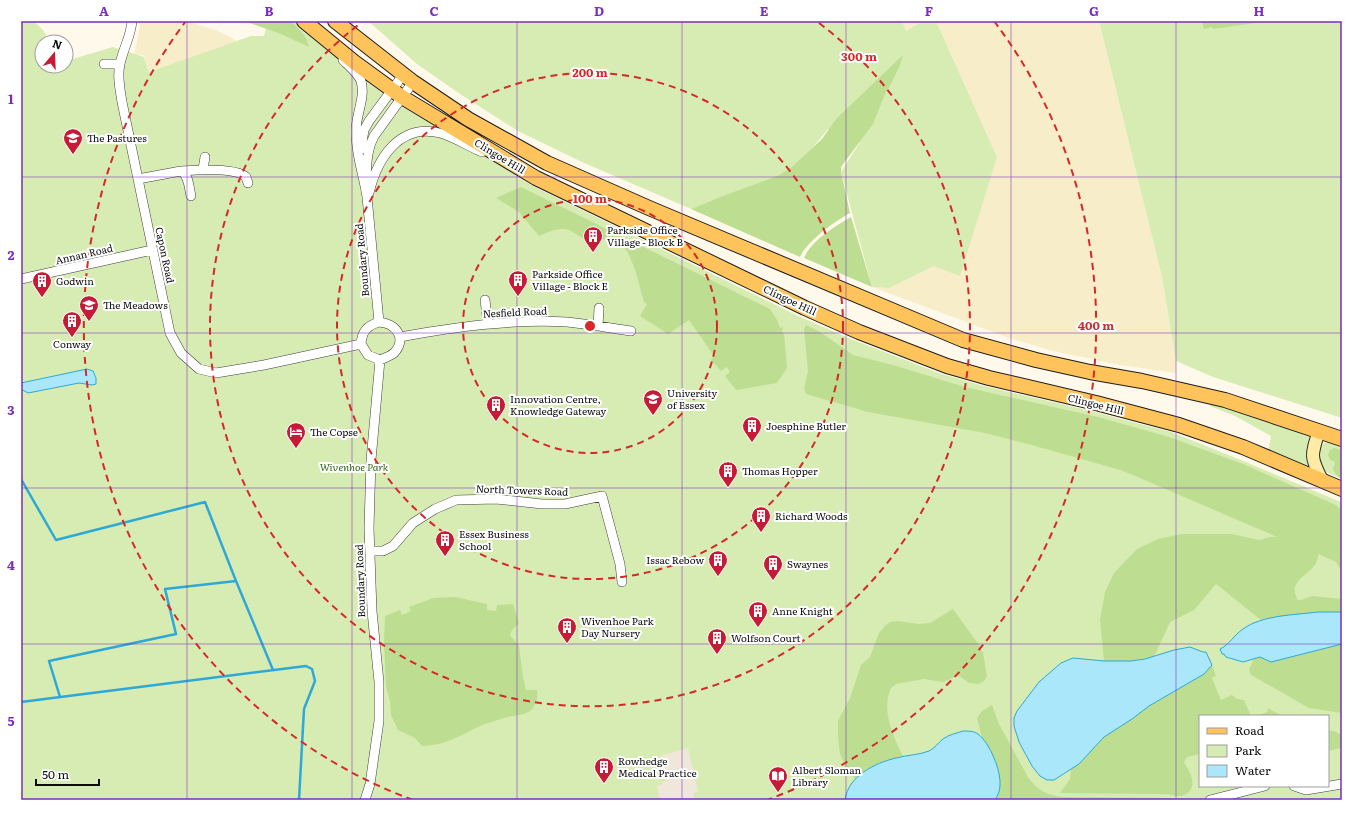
<svg xmlns="http://www.w3.org/2000/svg" width="1363" height="821" font-family="Literata,serif">
<rect width="100%" height="100%" fill="#fff9eb"/>
<!-- farmland -->
<path fill="#f7edc9" d="M140,21H187L218,31L237,41L149,73L144,55H134L139,32Z
M902,21H923L906,31Z
M936,21H1099L1162,277L1176,361V373L1120,365L1053,351L1012,339L872,287L889,288L934,266L997,157Z"/>
<!-- green -->
<path fill="#d7ecb2" fill-rule="evenodd" d="M21,21H34L43,30L50,42H42V66H66V61L113,47L144,57L149,72L251,36H264L268,21H295L345,65L393,101L533,186L796,315L851,339L939,373L980,385L1087,410L1171,432L1241,460L1341,502L1342,503V800H21ZM1200,716H1328V786H1200Z
M368,21H902L906,31L923,21H936L997,157L960,276L934,266L889,288L872,287L841,172L860,142L828,129L810,151L794,166L779,175L691,209L582,162L518,131L460,94L417,64Z
M1099,21H1342V418L1213,377L1176,361L1162,277Z
M1211,402L1310,435L1306,452L1308,466L1306,467L1268,452L1271,436L1235,416L1210,406Z
M1326,442H1332L1342,446V454L1341,450L1335,462L1334,470L1338,477C1333,475 1327,473 1323,470C1315,462 1317,447 1326,442Z"/>
<!-- forest -->
<path fill="#bdde90" d="M244,21H291C299,29 307,36 309,47L281,34Z
M1202,21H1270L1213,29L1212,27L1204,29Z
M903,55L900,65L892,82L885,94L873,124L841,167V172L850,213C834,222 808,240 800,257L691,209L723,196L779,175L793,166L822,139L836,119Z
M521,187L770,309L777,320L780,328L783,327L782,332L784,333L787,368L777,383L736,390L725,376L730,372L727,367L721,371L711,360L714,356L689,320L668,334L640,316L647,304L644,302C640,288 631,244 615,240C606,237 596,242 587,240C581,238 577,234 571,231C561,226 549,232 539,236L519,212L496,198Z
M851,217L872,287L804,258C812,240 834,227 851,217Z
M806,325L820,332L853,355L893,365L965,387L1098,417L1169,437L1243,464L1336,505L1342,511V572L1336,562L1318,554C1319,575 1284,577 1298,600H1301L1312,596L1342,599V612H1318L1261,620L1216,584L1194,610L1170,622L1154,657L1131,661H1104L1100,620L1105,592L1114,573L1137,549L1158,539L1181,534H1232L1259,540L1270,537H1277L1133,475L1120,470L1028,444L985,433L868,412L806,394L804,388L808,371L804,329Z
M1335,448L1341,450L1342,454V479L1338,477L1333,470L1335,462L1330,460L1328,455L1330,450Z
M455,597L487,604V610L496,611L497,605L513,604L519,623L512,630L510,635L519,646L523,677L526,690H537C538,698 537,703 531,710C525,716 512,715 504,718C496,721 486,723 478,727C457,737 446,745 422,746L415,738L398,730L391,715L390,701L386,687L384,642L385,616L400,610L402,615L411,611L409,607L433,598Z
M953,609L979,645L983,653L987,676L984,681L978,684L969,683L961,677L957,676L943,682L924,679L896,684L891,688C881,710 893,736 903,756C886,760 868,767 855,779L847,769L840,754L838,738V721L850,698L861,665L870,657L879,633L886,625L890,622L898,621L919,624L930,623Z
M1342,644V713L1309,708L1251,675L1249,670L1254,658L1260,657L1271,662Z
M1212,665L1216,676L1212,678L1221,700L1232,695L1237,699L1244,700L1251,716H1200V754L1187,757L1184,762C1186,767 1190,771 1191,776C1195,786 1190,796 1178,796C1174,796 1169,794 1166,794L1060,793L1070,779L1071,769L1079,764L1104,737L1132,719L1149,706L1204,674Z
M992,705L999,724L1028,777C1038,791 1047,795 1063,797L1168,798L1176,800H995L996,799L992,753L982,738L977,718L982,711Z
M1268,708L1282,716H1257L1267,712Z
M1328,731H1334L1342,735V748L1328,751Z"/>
<!-- plaza -->
<path fill="#efe7da" d="M688,748L698,791L693,793L695,800H660L657,786L662,784V782L666,781L660,756Z"/>
<!-- water -->
<path fill="#abe7fb" stroke="#2da8d7" d="M87,369L93,371L96,378V384L92,385L79,383L28,393L21,389V383Z
M1318,612H1342V644L1271,662L1260,657L1243,662L1226,657L1224,654H1222L1220,649C1229,645 1234,635 1243,629C1262,615 1295,615 1318,612Z
M1190,647L1203,652H1206L1212,665L1204,674L1149,706L1132,719L1104,737L1079,764L1054,780H1047L1040,776L1032,766L1019,742L1014,726V718L1017,711L1039,682L1061,663L1073,658L1104,661H1131L1145,659L1174,650Z
M963,731C968,731 974,731 978,734C990,743 1001,771 1000,785C1000,791 998,795 995,800H845C848,776 875,763 896,758C907,755 919,755 929,751C935,748 938,743 943,739C948,735 957,733 963,731Z"/>
<g fill="none" stroke-linecap="round" stroke-linejoin="round">
<!-- stream -->
<path stroke="#2da8d7" stroke-width="2.5" d="M21,479L56,540L205,502L236,581L165,589L176,634L49,661L60,697
M236,581L273,670
M21,702L306,666L312,669L315,681L304,709L299,800"/>
<!-- minor casing -->
<g stroke="#3f3f3f" stroke-width="10">
<path id="minor" d="M132,21C131,36 123,49 120,64C117,76 120,89 122,102L170,333L181,353L199,369L216,373L264,365L361,344
M343,60C349,66 358,73 361,81C366,98 355,116 356,133C356,155 364,176 367,197L379,322
M104,64H120
M361,149L364,130L369,121L403,75
M203,169L205,157
M181,171C195,170 236,167 246,177L248,183
M366,177C367,162 367,149 374,136L413,82
M138,179L181,171C189,175 189,188 191,196
M369,193C377,159 399,123 440,133C454,137 468,146 482,152
M21,279L152,250
M485,300L488,324
M379,322C395,323 408,338 394,353C390,356 385,358 380,360L368,355L361,344C362,331 367,326 379,322Z
M598,326L599,308
M400,337C455,327 511,319 567,322C589,324 610,328 631,331
M370,551H383L393,546L413,523L435,509L456,500L496,499L542,504H565L602,496L620,564L622,582
M1294,786L1306,790L1342,784
M365,800L370,784L379,721V682L372,611L369,528L371,460L380,360
M1210,800L1265,786"/>
</g>
<!-- secondary casing -->
<g stroke="#2e2e2e" stroke-width="14">
<path id="secondary" d="M1319,431C1311,455 1310,457 1322,480"/>
</g>
<!-- primary casing -->
<g stroke="#1d1d1d" stroke-width="16">
<path id="primary" d="M304,21L354,62L402,97L536,178L805,308L859,332L947,366L989,378L1096,403L1179,425L1243,447L1342,489
M335,21L413,82L468,119L547,163L649,208L963,340L1036,360L1090,372L1142,381L1225,400L1342,439"/>
</g>
<!-- minor -->
<use href="#minor" stroke="#fff" stroke-width="9"/>
<!-- secondary -->
<use href="#secondary" stroke="#ffeaa6" stroke-width="12"/>
<!-- primary -->
<use href="#primary" stroke="#ffc35b" stroke-width="14"/>
</g>
<!-- grid -->
<path fill="none" stroke="#7b2cbf" stroke-width="1" stroke-opacity="0.55" d="M187,21V800M352,21V800M517,21V800M682,21V800M846,21V800M1011,21V800M1176,21V800M21,177H1342M21,333H1342M21,488H1342M21,644H1342"/>
<!-- distance rings -->
<g fill="none" stroke="#d62828" stroke-width="2" stroke-dasharray="7 5">
<circle cx="590" cy="326" r="127"/>
<circle cx="590" cy="326" r="253"/>
<path d="M819 23A380 380 0 1 1 361 23"/>
<path d="M413 800A506 506 0 0 1 186 21M994 21A506 506 0 0 1 767 800"/>
</g>
<!-- icons -->
<defs>
<g id="university-pin" transform="scale(1)"><path d="M0 17L-7.5 6A9.5 9.5 0 1 1 7.5 6Z" fill="#c61a37" stroke="#fff"/><path d="M0-5L7-2L0 1L-7-2ZM-4 1L0 2.5L4 1V4Q0 6-4 4Z" fill="#fff"/></g>
<g id="building-pin" transform="scale(1)"><path d="M0 17L-7.5 6A9.5 9.5 0 1 1 7.5 6Z" fill="#c61a37" stroke="#fff"/><path d="M-4-6H4V6H1V3H-1V6H-4ZM-2.5-4.3h1.7v1.8h-1.7ZM.8-4.3h1.7v1.8H.8ZM-2.5-1h1.7V.8h-1.7ZM.8-1h1.7V.8H.8Z" fill="#fff"/></g>
<g id="hotel-pin" transform="scale(1)"><path d="M0 17L-7.5 6A9.5 9.5 0 1 1 7.5 6Z" fill="#c61a37" stroke="#fff"/><path d="M-6-4.5h1.5V1H6V5H4.5V3h-9V5H-6ZM-4 0a1.8 1.8 0 1 1 3.6 0ZM.5 0V-2.5h3Q6-2.5 6 0Z" fill="#fff"/></g>
<g id="library-pin" transform="scale(1)"><path d="M0 17L-7.5 6A9.5 9.5 0 1 1 7.5 6Z" fill="#c61a37" stroke="#fff"/><path d="M-6-4Q-3-5.5-.7-3.5V5Q-3 3-6 4ZM6-4Q3-5.5 .7-3.5V5Q3 3 6 4Z" fill="#fff"/></g>
</defs>
<g fill-rule="evenodd">
<use href="#university-pin" x="73" y="138"/>
<use href="#building-pin" x="593" y="236"/>
<use href="#building-pin" x="518" y="280"/>
<use href="#building-pin" x="42" y="281"/>
<use href="#university-pin" x="89" y="305"/>
<use href="#building-pin" x="72" y="321"/>
<use href="#university-pin" x="653" y="399"/>
<use href="#building-pin" x="496" y="405"/>
<use href="#building-pin" x="752" y="426"/>
<use href="#hotel-pin" x="296" y="432"/>
<use href="#building-pin" x="728" y="471"/>
<use href="#building-pin" x="761" y="516"/>
<use href="#building-pin" x="445" y="540"/>
<use href="#building-pin" x="718" y="560"/>
<use href="#building-pin" x="773" y="564"/>
<use href="#building-pin" x="758" y="611"/>
<use href="#building-pin" x="567" y="627"/>
<use href="#building-pin" x="717" y="638"/>
<use href="#building-pin" x="604" y="767"/>
<use href="#library-pin" x="778" y="776"/>
</g>
<g text-anchor="middle" stroke-width="4" stroke-linejoin="round" paint-order="stroke">
<!-- poi labels -->
<g font-size="10" fill="#0c0c0c" stroke="#fff" text-anchor="start">
<text x="87" y="142">The Pastures</text>
<text x="607" y="234">Parkside Office<tspan x="607" dy="12">Village - Block B</tspan></text>
<text x="532" y="278">Parkside Office<tspan x="532" dy="12">Village - Block E</tspan></text>
<text x="56" y="285">Godwin</text>
<text x="103" y="309">The Meadows</text>
<text x="72" y="348" text-anchor="middle">Conway</text>
<text x="667" y="397">University<tspan x="667" dy="12">of Essex</tspan></text>
<text x="510" y="403">Innovation Centre,<tspan x="510" dy="12">Knowledge Gateway</tspan></text>
<text x="766" y="430">Joesphine Butler</text>
<text x="310" y="436">The Copse</text>
<text x="742" y="475">Thomas Hopper</text>
<text x="775" y="520">Richard Woods</text>
<text x="459" y="538">Essex Business<tspan x="459" dy="12">School</tspan></text>
<text x="704" y="564" text-anchor="end">Issac Rebow</text>
<text x="787" y="568">Swaynes</text>
<text x="772" y="615">Anne Knight</text>
<text x="581" y="625">Wivenhoe Park<tspan x="581" dy="12">Day Nursery</tspan></text>
<text x="731" y="642">Wolfson Court</text>
<text x="618" y="765">Rowhedge<tspan x="618" dy="12">Medical Practice</tspan></text>
<text x="792" y="774">Albert Sloman<tspan x="792" dy="12">Library</tspan></text>
</g>
<!-- street labels -->
<g font-size="10" fill="#0c0c0c" stroke="#fff">
<text transform="translate(500 156) rotate(31)" y="4">Clingoe Hill</text>
<text transform="translate(84 254) rotate(-13)" y="4">Annan Road</text>
<text transform="translate(165 255) rotate(78)" y="4">Capon Road</text>
<text transform="translate(362 260) rotate(-95)" y="4">Boundary Road</text>
<text transform="translate(790 300) rotate(25)" y="4">Clingoe Hill</text>
<text transform="translate(515 312) rotate(-3)" y="4">Nesfield Road</text>
<text transform="translate(1096 404) rotate(14)" y="4">Clingoe Hill</text>
<text transform="translate(522 490) rotate(2)" y="4">North Towers Road</text>
<text transform="translate(360 581) rotate(-92)" y="4">Boundary Road</text>
</g>
<!-- park labels -->
<g font-size="10" font-style="italic" fill="#326818" stroke="#fff">
<text x="354" y="471">Wivenhoe Park</text>
</g>
</g>
<circle cx="590" cy="326" r="6" fill="#d62828" stroke="#fff" stroke-width="2"/>
<g font-size="12" text-anchor="middle" font-weight="bold" fill="#d62828" stroke="#fff" stroke-width="4" stroke-linejoin="round" paint-order="stroke">
<text x="859" y="61">300 m</text>
<text x="590" y="77">200 m</text>
<text x="590" y="203">100 m</text>
<text x="1096" y="330">400 m</text>
</g>
<!-- border -->
<rect width="1363" height="821" fill="none" stroke="#ffffff" stroke-width="44"/>
<!-- legend -->
<rect x="1199" y="715" width="130" height="72" fill="#ffffff" stroke="#9e9e9e"/>
<rect x="1207" y="728" width="20" height="6" fill="#ffc35b" stroke="#9e9e9e"/>
<text x="1235" y="735" font-size="12" fill="#0c0c0c">Road</text>
<rect x="1207" y="745" width="20" height="12" fill="#d7ecb2" stroke="#9e9e9e"/>
<text x="1235" y="755" font-size="12" fill="#0c0c0c">Park</text>
<rect x="1207" y="765" width="20" height="12" fill="#abe7fb" stroke="#9e9e9e"/>
<text x="1235" y="775" font-size="12" fill="#0c0c0c">Water</text>
<!-- north arrow -->
<g transform="translate(54 54) rotate(19)"><circle r="19" fill="#ffffff" stroke="#9e9e9e"/>
<path d="M0-3L7 15L0 10L-7 15Z" fill="#c61a37"/>
<text y="-6" font-size="11" font-weight="bold" text-anchor="middle" fill="#0c0c0c">N</text>
</g>
<!-- scale -->
<path d="M36 779v6h63v-6" fill="none" stroke="#0c0c0c" stroke-width="2"/>
<text x="42" y="779" font-size="12" fill="#0c0c0c" stroke="#ffffff" stroke-width="3" paint-order="stroke">50 m</text>
<rect x="22" y="22" width="1319" height="777" fill="none" stroke="#7b2cbf" stroke-width="1.5"/>
<g font-size="13" text-anchor="middle" font-weight="bold" fill="#7b2cbf">
<text x="104" y="16">A</text>
<text x="269" y="16">B</text>
<text x="434" y="16">C</text>
<text x="599" y="16">D</text>
<text x="764" y="16">E</text>
<text x="929" y="16">F</text>
<text x="1094" y="16">G</text>
<text x="1259" y="16">H</text>
<text x="11" y="104">1</text>
<text x="11" y="260">2</text>
<text x="11" y="415">3</text>
<text x="11" y="570">4</text>
<text x="11" y="726">5</text>
</g>
</svg>
